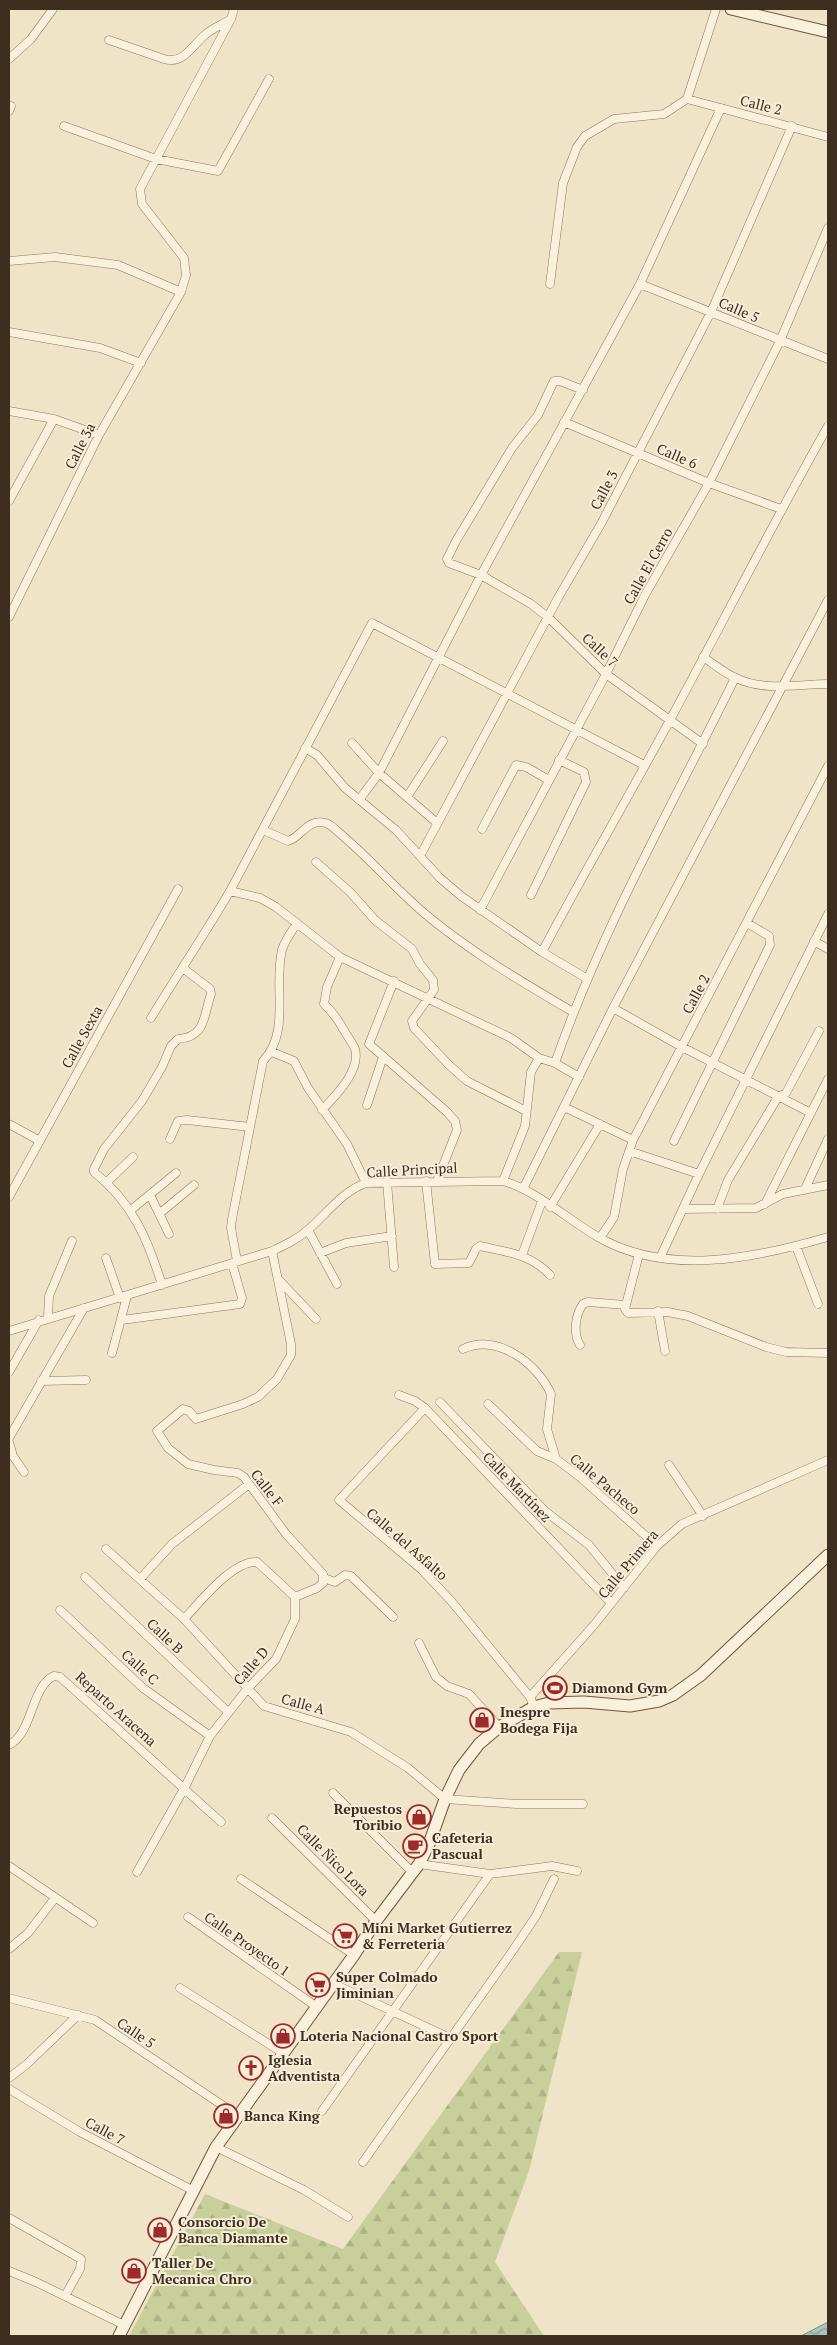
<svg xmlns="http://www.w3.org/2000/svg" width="837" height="2345" font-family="'PT Serif',serif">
<defs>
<pattern id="forest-firs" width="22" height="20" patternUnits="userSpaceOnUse" patternTransform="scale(1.25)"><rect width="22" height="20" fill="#c9cf9b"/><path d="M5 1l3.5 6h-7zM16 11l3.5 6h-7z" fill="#aeb285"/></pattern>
<pattern id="water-waves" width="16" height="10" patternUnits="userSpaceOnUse" patternTransform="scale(1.25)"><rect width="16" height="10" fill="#a9c4bc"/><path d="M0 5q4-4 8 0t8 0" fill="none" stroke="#8ba098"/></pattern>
</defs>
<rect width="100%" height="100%" fill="#f0e4c8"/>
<!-- forest -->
<path fill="url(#forest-firs)" d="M559,1952H582L529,2171L495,2262L544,2336H129L205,2194L343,2249Z"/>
<!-- water -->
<path fill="url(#water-waves)" stroke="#6f938a" d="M828,2322V2336H801Z"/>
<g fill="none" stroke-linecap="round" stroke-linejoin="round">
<!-- street casing -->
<g stroke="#8d765c" stroke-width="9">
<path id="street" d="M109,40L164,59C184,65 192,45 206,34C213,28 223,24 231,19L234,9
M9,59L31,39L53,9
M687,99L828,137
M9,111L11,106
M64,126L156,159L218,171L269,79
M9,261L55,257L118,265L181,292
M550,284L563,183L577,147L585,136L614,119L664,114L687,99L716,9
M640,284L828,359
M9,332L100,348L141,363
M583,390L560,381H554L538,415L512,448L456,541L447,559L449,563L481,575L531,604L549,618L606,674L703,744
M9,411L54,419L99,435
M564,422L709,483L781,509
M9,501L54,419
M9,617L99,435L181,292L186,275L184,258L142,204L140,189L231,19
M703,657C714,664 724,673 736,678C765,692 798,684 828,684
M352,743L379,773L437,823
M305,748L317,755L345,788L396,830L440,878L461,896L542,952L586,978
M407,797L443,741
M359,800L379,773L481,575L640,284L721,108
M482,829L516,765L526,767L549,780
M263,830L288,841C302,837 307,818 326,823C332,825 339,833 344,837C372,861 396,889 424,913C469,951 522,982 573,1012
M420,856L558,598L602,522L711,312L792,126
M316,862L350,892L375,920L412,949L420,964L433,980L434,990L412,1021L414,1028L449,1065L467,1081L526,1111
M230,891L260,898L276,907L340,957L511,1038L539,1058L555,1063L579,1077
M531,895L586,782L584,772L559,760
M480,910L606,674L645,595L709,483L780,341L828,228
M814,941L828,949
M542,952C583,874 628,798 670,720C723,622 773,523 828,426
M394,981L369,1044L447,1112L455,1121L457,1130L437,1181
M613,1008L682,1047L811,1113
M151,1018C177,975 205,934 230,891L372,623L644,765
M272,1052L294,1061L308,1088L347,1144L366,1183
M555,1063C602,928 672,806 735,678
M367,1105L383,1057
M564,1107L633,1140
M322,1110C335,1096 361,1071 355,1049C353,1044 348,1037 345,1032C339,1021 333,1012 324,1004L327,987L340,957
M9,1124L40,1141
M170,1139L178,1121L187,1120L250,1127
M674,1141L770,945L769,936L747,923
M629,1151L699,1174
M426,1181L435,1264L469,1263L476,1249L480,1246C506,1252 531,1254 550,1275
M503,1181L525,1126L531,1072L539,1058
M107,1182L133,1157
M387,1182L394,1267
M523,1189L613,1008L828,600
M805,1189L828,1139
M150,1195L169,1234
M9,1197L178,889
M765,1204L828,1079
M550,1207L600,1124
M683,1209L756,1208L783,1194L828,1185
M717,1209L728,1180L778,1097L786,1093L819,1031
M131,1210L176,1173
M159,1214L194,1185
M308,1230L337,1284
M600,1238L614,1217L623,1169L633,1140L828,766
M796,1246L818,1304
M272,1251L291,1344V1355L277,1379L258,1397L243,1404L196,1419L189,1411L183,1409L157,1431L168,1448L188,1464L214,1470L238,1473L244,1477L286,1534L323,1574V1583L317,1588L295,1597
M320,1253L346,1243L392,1236
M639,1254L625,1309L628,1313L668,1312L688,1316L766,1347L786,1352L828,1353
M522,1255L542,1201
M106,1258L120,1298
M660,1258L699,1174L828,914
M237,1261L231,1228L232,1219L263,1061C291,1032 273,986 282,950C285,940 292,931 297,923
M280,1281L316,1319
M162,1285C148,1240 133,1203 94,1172V1169L104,1149L142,1101L162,1067L171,1046L178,1039C206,1037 203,1017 211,994L210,989L183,968
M658,1311L665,1351
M48,1318L49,1296L72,1241
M122,1320L240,1304L242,1298L232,1263
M9,1331L272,1251C285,1245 298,1239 309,1229C327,1213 343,1191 366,1183L503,1181C535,1190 569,1220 598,1237C667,1277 756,1258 828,1237
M580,1345C573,1334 575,1315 583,1304L588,1302L626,1305
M463,1349C497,1333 537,1363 551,1394L547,1429L556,1459L580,1477L657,1546
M112,1353L127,1296
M9,1372L39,1320
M41,1381L86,1380
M399,1395L415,1401L425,1408L611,1603
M440,1402L545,1511L589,1545L624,1588
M488,1404L537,1451L556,1459
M425,1408L339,1500L421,1569L452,1602L530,1697L534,1707
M9,1438L84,1308
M9,1442L13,1456L24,1472
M669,1465L703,1516
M106,1549L184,1619L264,1706L351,1732L408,1768L445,1799L517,1804H583
M85,1577L228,1712
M324,1578L335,1582L345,1575L351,1576L393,1617
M140,1579L172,1544L249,1484
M60,1610L143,1688L210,1736
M419,1643L436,1677L447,1686L469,1694L499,1727
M530,1697L594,1625L657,1546L682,1524L828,1460
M9,1745C33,1733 31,1686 54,1676L60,1677L221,1822
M333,1793L413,1873
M272,1818L376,1921
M419,1864L490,1874L552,1866L577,1871
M9,1866L93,1923
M137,1872L185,1787L210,1736L248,1688L276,1659L295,1619V1597L257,1562C233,1560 200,1602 184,1619
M241,1879L354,1955
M188,1917L317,2007
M9,1949L28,1933L55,1898
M334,1984L450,2038
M180,1988L283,2053
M9,1998L95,2020L237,2115
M9,2078L27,2064L78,2015
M9,2089L80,2132L192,2190
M322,2111L490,1874
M216,2147L304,2190L348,2217
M363,2162L509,1956L536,1916L554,1879
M9,2218L81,2259L80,2269L65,2296
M9,2271L36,2282L124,2325"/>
</g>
<!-- secondary casing -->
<g stroke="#6f573f" stroke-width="13">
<path id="secondary" d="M731,9L828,32
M119,2336L216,2147L354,1955L376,1921L419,1864L429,1844L445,1799L459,1770L479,1744L499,1727L534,1707L549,1703L584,1702L630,1706L659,1701L673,1695L701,1675L828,1555"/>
</g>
<!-- street -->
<use href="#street" stroke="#faf1dc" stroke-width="8"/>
<!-- secondary -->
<use href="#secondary" stroke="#faf1dc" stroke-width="11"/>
</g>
<!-- icons -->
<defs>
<g id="stadium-ring" transform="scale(1.25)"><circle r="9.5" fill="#f7eed8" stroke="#9e2a2b" stroke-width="1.5"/><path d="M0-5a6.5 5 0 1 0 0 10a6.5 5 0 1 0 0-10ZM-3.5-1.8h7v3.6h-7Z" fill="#9e2a2b"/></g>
<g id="shop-ring" transform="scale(1.25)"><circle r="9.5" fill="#f7eed8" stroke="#9e2a2b" stroke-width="1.5"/><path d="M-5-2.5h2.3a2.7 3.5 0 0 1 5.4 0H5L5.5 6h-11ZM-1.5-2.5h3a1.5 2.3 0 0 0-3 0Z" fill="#9e2a2b"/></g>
<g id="cafe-ring" transform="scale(1.25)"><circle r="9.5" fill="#f7eed8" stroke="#9e2a2b" stroke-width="1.5"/><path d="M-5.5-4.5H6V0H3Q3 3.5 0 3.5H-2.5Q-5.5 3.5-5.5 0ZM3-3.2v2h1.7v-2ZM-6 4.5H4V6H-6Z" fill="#9e2a2b"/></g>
<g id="supermarket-ring" transform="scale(1.25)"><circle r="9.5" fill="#f7eed8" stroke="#9e2a2b" stroke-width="1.5"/><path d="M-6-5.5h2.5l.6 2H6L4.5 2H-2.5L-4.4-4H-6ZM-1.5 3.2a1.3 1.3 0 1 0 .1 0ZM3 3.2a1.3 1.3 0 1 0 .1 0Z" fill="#9e2a2b"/></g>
<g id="church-ring" transform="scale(1.25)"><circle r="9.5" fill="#f7eed8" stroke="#9e2a2b" stroke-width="1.5"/><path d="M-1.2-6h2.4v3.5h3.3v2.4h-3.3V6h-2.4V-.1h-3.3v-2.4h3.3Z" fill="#9e2a2b"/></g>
</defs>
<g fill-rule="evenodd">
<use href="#stadium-ring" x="555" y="1688"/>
<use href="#shop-ring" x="482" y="1720"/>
<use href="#shop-ring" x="419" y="1817"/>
<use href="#cafe-ring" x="415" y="1846"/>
<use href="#supermarket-ring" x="345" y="1936"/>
<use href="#supermarket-ring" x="318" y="1985"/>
<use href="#shop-ring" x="283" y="2036"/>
<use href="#church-ring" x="251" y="2068"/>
<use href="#shop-ring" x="226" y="2116"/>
<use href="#shop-ring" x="160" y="2230"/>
<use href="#shop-ring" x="134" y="2271"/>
</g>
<g text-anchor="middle" stroke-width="4" stroke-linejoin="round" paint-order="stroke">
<!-- street labels -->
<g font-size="14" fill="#3d2e20" stroke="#f7eed8">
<text transform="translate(761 105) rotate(14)" y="5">Calle 2</text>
<text transform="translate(739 310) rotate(23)" y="5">Calle 5</text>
<text transform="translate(80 446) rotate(-63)" y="5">Calle 3a</text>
<text transform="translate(677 456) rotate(23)" y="5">Calle 6</text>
<text transform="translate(604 490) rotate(-62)" y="5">Calle 3</text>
<text transform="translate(648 566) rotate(-61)" y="5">Calle El Cerro</text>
<text transform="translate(600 650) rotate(43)" y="5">Calle 7</text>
<text transform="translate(696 994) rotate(-62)" y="5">Calle 2</text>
<text transform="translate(82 1037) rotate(-61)" y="5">Calle Sexta</text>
<text transform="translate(412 1170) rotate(-3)" y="5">Calle Principal</text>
<text transform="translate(605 1484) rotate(40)" y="5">Calle Pacheco</text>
<text transform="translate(517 1487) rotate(46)" y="5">Calle Martínez</text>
<text transform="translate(267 1488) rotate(52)" y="5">Calle F</text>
<text transform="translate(407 1544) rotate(41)" y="5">Calle del Asfalto</text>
<text transform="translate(628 1564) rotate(-50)" y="5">Calle Primera</text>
<text transform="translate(165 1636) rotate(43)" y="5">Calle B</text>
<text transform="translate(251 1666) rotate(-49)" y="5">Calle D</text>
<text transform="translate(140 1667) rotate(42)" y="5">Calle C</text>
<text transform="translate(303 1704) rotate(15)" y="5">Calle A</text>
<text transform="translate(116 1709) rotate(42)" y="5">Reparto Aracena</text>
<text transform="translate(333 1860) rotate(45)" y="5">Calle Ñico Lora</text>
<text transform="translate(247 1944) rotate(35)" y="5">Calle Proyecto 1</text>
<text transform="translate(136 2033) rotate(34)" y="5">Calle 5</text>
<text transform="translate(105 2131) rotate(28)" y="5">Calle 7</text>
</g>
<!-- poi labels -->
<g font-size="14" font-weight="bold" fill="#3d2e20" stroke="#f7eed8" text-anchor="start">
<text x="572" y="1693">Diamond Gym</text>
<text x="500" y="1717">Inespre<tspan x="500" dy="16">Bodega Fija</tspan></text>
<text x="402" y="1814" text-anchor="end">Repuestos<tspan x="402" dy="16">Toribio</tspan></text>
<text x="432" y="1843">Cafeteria<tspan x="432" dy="16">Pascual</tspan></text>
<text x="362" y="1933">Mini Market Gutierrez<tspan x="362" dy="16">&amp; Ferreteria</tspan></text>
<text x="336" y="1982">Super Colmado<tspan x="336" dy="16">Jiminian</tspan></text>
<text x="300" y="2041">Loteria Nacional Castro Sport</text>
<text x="268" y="2065">Iglesia<tspan x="268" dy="16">Adventista</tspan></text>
<text x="244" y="2121">Banca King</text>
<text x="178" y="2227">Consorcio De<tspan x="178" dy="16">Banca Diamante</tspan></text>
<text x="152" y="2268">Taller De<tspan x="152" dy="16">Mecanica Chro</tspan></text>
</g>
</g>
<!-- border -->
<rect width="837" height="2345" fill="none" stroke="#3d2e20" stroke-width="20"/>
</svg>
